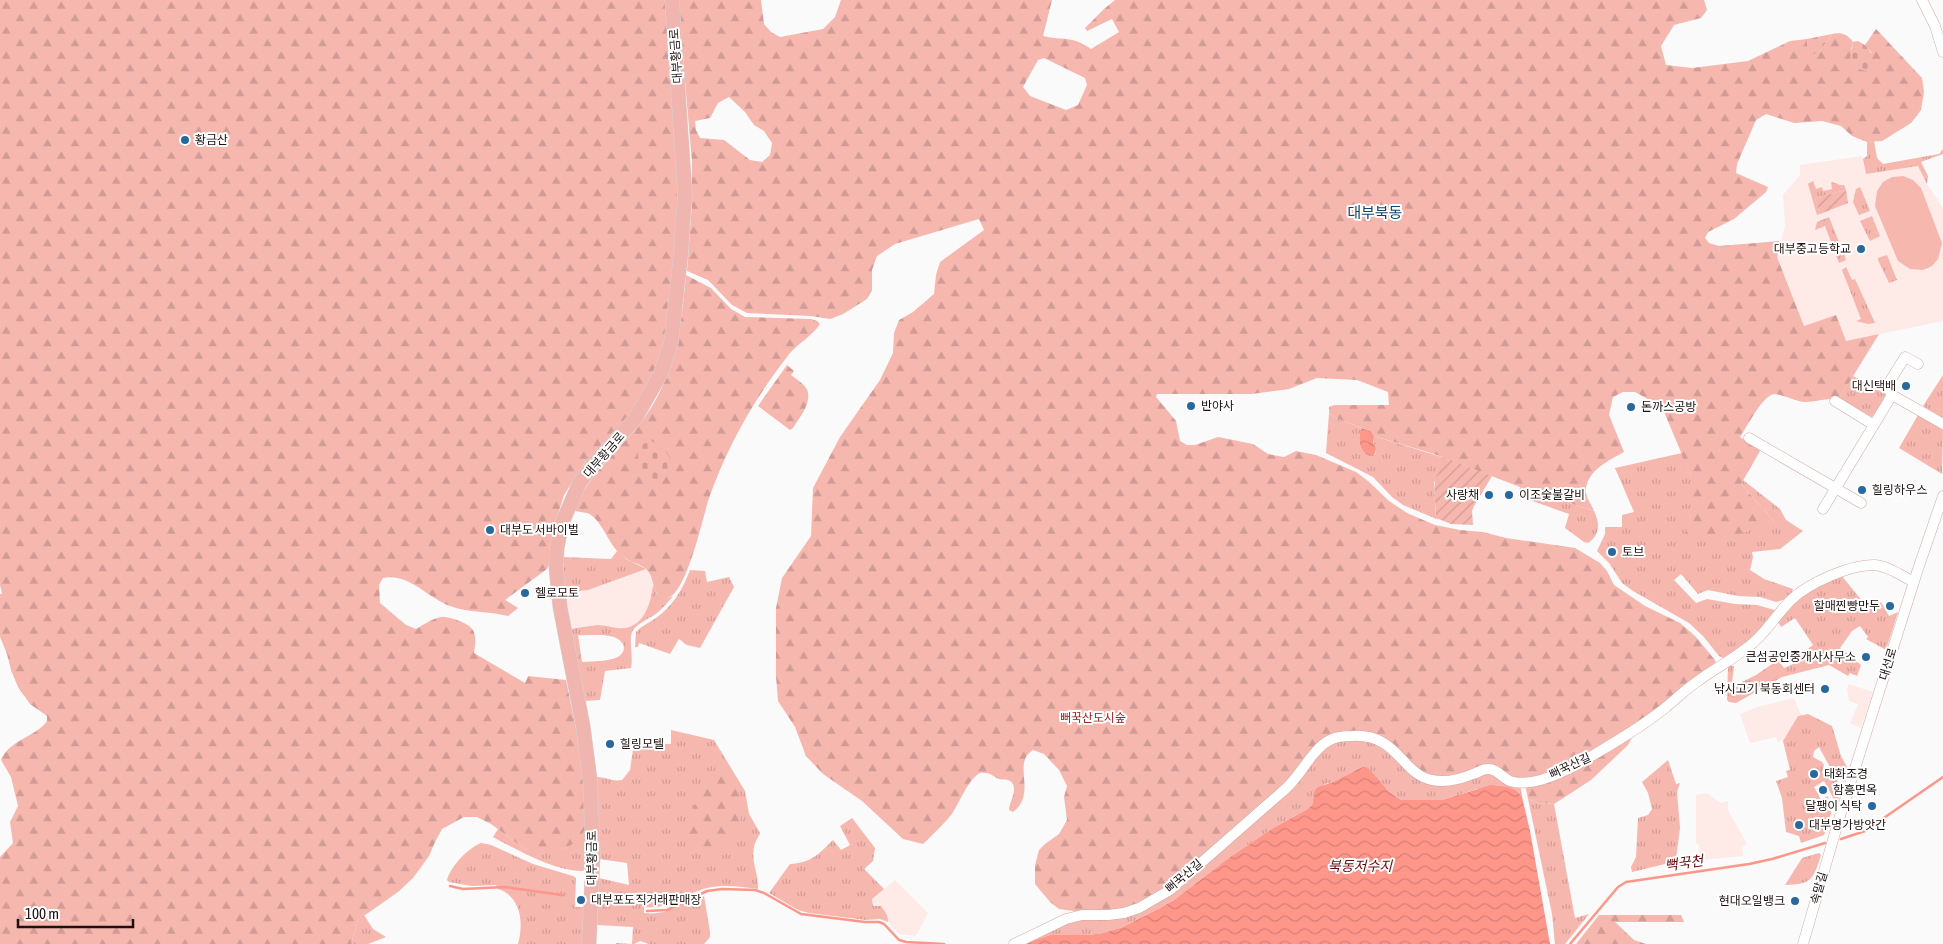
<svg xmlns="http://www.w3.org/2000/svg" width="1943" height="944" font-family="'Asap Condensed','Noto Sans KR',sans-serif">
<defs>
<pattern id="grass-tufts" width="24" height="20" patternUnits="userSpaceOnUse" patternTransform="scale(1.25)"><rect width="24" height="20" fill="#f6b7af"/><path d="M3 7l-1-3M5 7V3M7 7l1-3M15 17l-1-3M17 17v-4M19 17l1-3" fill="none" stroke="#d29c96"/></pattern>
<pattern id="forest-firs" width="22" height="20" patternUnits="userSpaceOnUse" patternTransform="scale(1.25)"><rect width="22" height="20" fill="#f6b7af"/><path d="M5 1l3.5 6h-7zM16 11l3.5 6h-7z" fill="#d29c96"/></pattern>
<pattern id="cemetery-stones" width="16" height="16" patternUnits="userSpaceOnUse" patternTransform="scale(1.25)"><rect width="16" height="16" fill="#f6b7af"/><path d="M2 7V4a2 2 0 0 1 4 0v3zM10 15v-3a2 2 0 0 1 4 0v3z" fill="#d29c96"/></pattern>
<pattern id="garden-furrows" width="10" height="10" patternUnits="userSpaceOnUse" patternTransform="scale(1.25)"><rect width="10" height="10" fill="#f6b7af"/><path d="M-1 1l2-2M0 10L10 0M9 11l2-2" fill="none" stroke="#d29c96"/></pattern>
<pattern id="water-waves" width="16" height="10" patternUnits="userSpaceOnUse" patternTransform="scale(1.25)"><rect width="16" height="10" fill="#fe968a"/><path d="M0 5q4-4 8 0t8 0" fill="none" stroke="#d98076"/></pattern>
</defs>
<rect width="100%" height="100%" fill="#fafafa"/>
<!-- built -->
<path fill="#feebe8" d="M1862,156L1866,174L1919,166L1927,184L1940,203L1943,209V321L1846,341L1836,316L1804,326L1777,257L1785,226L1783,195L1800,175V165Z
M646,569L650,573L653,585L651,602L645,614L634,626L624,628L599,625L570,629L564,593L588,590Z
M1849,684L1873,692L1861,728L1850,723L1858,704L1849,701L1847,689Z
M1794,698L1801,715L1785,739L1778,742L1776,737L1750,743L1740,714L1757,707Z
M1707,793L1721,803L1728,801V810L1747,844L1742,847L1743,856L1700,860L1699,845L1696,843V795Z
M895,880L928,913L916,936L899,934L888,922L887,915L873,906L872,899Z"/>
<!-- grass -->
<path fill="url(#grass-tufts)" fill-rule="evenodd" d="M1874,141L1877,158L1883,164L1939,154L1943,149V154L1921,162L1928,176L1927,184L1918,166L1866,174L1863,159L1867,156V142Z
M1813,181L1816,189L1822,187L1823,191L1832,189L1831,182C1835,182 1839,186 1844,185L1846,190L1815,198L1820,214L1817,215L1808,184Z
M1860,187L1870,211L1859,215L1853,202L1856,189Z
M1872,216L1880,236L1870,241L1860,221Z
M1829,217L1841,247L1838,248L1841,256L1844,254L1846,260L1839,263L1825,226L1815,230L1817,222Z
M1887,255L1897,280L1889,283L1878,260V258Z
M1846,267L1852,280L1855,279L1875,323L1868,324L1856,321L1861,319L1842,270Z
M1943,375V418L1923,406Z
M1853,376L1885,394L1884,399L1872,417L1839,399Z
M1329,413L1333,417L1362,428C1356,438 1360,458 1374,456C1379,449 1371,444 1374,436L1448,459L1434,483L1436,518L1439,520L1403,505L1392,497L1373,477L1326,453Z
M1918,415L1943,430L1942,474L1899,448Z
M1682,453L1691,476V515L1686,533L1774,521L1741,484L1743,480L1780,509L1786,520L1803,531L1780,549L1752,552L1753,557L1750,570L1764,579L1793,589L1791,594L1786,599L1776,602L1760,597L1738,596L1708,590L1698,594L1681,574L1674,580L1696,603L1707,599L1735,604L1757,605L1778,611L1768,626L1725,659L1719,656L1703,636L1689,623L1633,591L1622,583L1609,563L1597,551L1605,534V527H1622V515L1634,512L1615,468Z
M1520,487L1594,511C1600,523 1600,535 1588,543L1584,542L1565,528L1569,514L1518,496Z
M617,551L626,559L646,569L588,590L564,593L563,557L611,559Z
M690,570L705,571L707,582L729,577L734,587L700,648L687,645L679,639L670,654L639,643L638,647H635L636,632C641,626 649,623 656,618C672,607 683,589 690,570Z
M1841,575L1863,602L1866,600L1872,608L1881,602L1889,616L1898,612L1886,650L1866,639L1868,637L1860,626L1852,631L1840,648L1861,665L1857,676L1850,673L1848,676L1829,665L1782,677L1736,703L1729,702L1727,700L1728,666H1734L1732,683L1736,685L1756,675L1778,660L1784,668L1802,660L1799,655L1813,645L1795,618L1781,627L1778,622L1801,596Z
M653,585L657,594L668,598L673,596C668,602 663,608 657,613C648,620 633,624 631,636C630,647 633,657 631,668L605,671L600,700L584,701L570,629C579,628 588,626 597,625C607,625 616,629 625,628C645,625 651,602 653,585ZM578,635C590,636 607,633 618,639C621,641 624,644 624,648C623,663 593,661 582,662Z
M1808,714L1832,726L1841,756L1848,769L1844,782L1831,769L1819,747L1814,751L1813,757L1822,762L1824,765L1822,773C1842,778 1842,787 1837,805L1824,781L1814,787L1821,800L1828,796L1829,803L1824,810L1831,811V814L1824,835L1801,843L1799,836L1786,832L1782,798L1776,781L1788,777L1786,771L1790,770L1783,741L1798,716Z
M671,730L714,740L745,791L749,814L760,833C758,838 754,843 754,848C751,862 759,875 758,889C742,887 724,884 707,888C684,894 670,910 644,907V913C672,916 680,901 704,896L710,932V937L704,944H649L640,941L634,944H616V943L632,944L633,927L597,925L599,878L629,885L627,863L599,859L597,777C606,777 613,782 622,780L630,770L634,743L671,744Z
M1358,739L1484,770L1520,784L1522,797L1517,791L1477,789L1442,800H1401L1389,792L1370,771L1366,767H1362L1333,782L1325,784L1314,795L1312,805L1306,810L1273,828L1230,857L1174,900L1160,908L1123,927L1103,933L1090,935H1050L1024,944L1062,923L1321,751L1331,742Z
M1668,760L1676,784L1680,783L1677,792L1680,828L1676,859L1673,862L1632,872L1631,867L1636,857L1638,818L1648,815L1652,809L1648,793L1642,782Z
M1528,799L1538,803L1554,804L1575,918L1589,914L1565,944H1555L1552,914Z
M852,818L875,848L873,861L864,869L884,889L872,899L873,906H881L887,915L888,922L880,919L866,920L809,913L798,910L769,893L790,864C811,863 819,854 833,840L841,850L850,845L840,826Z
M586,828V867L583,871C556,872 517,850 493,837L498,829L526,850L564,849L577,841Z
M481,843L491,845L533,864L573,876L576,878L575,907H584L582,944H518C524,923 521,896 498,889L496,885L472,886L449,882L447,880C451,866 468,848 481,843Z
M1819,853L1821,855C1813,880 1812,884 1785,885L1802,858Z
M364,915L373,929L386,937L368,944H351L358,920Z"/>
<!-- forest -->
<path fill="url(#forest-firs)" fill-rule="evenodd" d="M0,0H665L678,189L676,233L665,341L654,372L632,413L585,462L564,495L553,530L550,564L547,569L505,600L518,608L508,616C489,611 468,613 450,606C427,598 410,573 383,578L379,585L380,603L406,625L416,629C423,625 433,618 441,617C446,616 452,619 457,620C476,627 477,633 474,653L525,683L528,676L566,680L581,753L584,785L586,828L578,841L564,849L545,853L526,850L491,824L477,817H464L442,829L435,842L429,856L413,878L398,892L358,920L351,944H0V857L13,843L10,822L18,806L11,777L1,760C9,740 36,737 47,721V716L30,704L18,687L11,670L7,654L0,637V594H2L0,585Z
M678,0H761L764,24L771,32L780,37L823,29L835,17L841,0H1052L1043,36C1064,41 1071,35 1091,49L1119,32L1112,19L1087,31L1085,28L1104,9L1115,0H1704L1707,10L1701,18L1674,25L1661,46L1666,65L1692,68L1748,61L1790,41L1807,39L1808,49L1819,52L1832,34C1841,32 1847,34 1853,42L1851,50L1872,53L1865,45L1876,29L1922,78L1924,92L1921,110L1911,123L1882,141L1867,142L1852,136L1841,126L1822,121L1794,123L1766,114L1756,120L1737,164L1736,173L1768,187L1766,192L1734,219L1708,232L1705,238L1709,243L1719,246L1781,241L1777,257L1804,326L1836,315L1846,341L1879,334L1839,399C1827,398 1817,402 1804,402C1795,401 1781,394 1774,394C1762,396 1747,427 1740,437L1758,448L1760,451L1741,484L1774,521L1738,535L1704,542L1685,533L1691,515V476L1662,407L1635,392H1623L1613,397L1609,415L1624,452C1609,460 1585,472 1586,492C1586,498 1592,505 1594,511L1520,487L1434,454L1374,436L1365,429L1333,417L1329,413V407L1334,405H1389L1388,392L1357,380L1317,378L1289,389L1252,394H1157L1156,397L1176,421L1180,441L1187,445H1195L1218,437L1253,444L1268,454L1284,457L1296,451L1316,455L1356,472L1368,481L1389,501L1407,513L1435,525L1460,530L1483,532L1506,538L1575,548L1600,563L1607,571L1614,585L1645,606L1680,623L1695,636L1715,660L1716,664L1662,708L1550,775L1519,781L1495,769L1458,778L1421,775L1396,750L1341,733L1166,889L1123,911L1081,912L1059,909L1050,902L1035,884V865L1039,850L1045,844L1059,834L1067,820L1064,797L1067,786L1059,770L1044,754L1033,750C1011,763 1038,793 1013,812L1009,810C1009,802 1021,785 1008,780C1005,779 1002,780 999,779C991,776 991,772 980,773C967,780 960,803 951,815C942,826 932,835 923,844L903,839L862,801L823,774L806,756L795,727L778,701L776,676V608L782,578L811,536L813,488L840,437L880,380L893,353L894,333L899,320L913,312L934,294L936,275L940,262L984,230L979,219L895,244L877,256L872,270V290L867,299L843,314L830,319L811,316L747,313L732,305L708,280L687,271L692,204V162ZM1044,58L1085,78L1087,85L1078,105L1066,110L1030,96L1023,87L1038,60ZM729,97L745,112L754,125L764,131L772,143L770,155L762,162L750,160L724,140L700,138L696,130L695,121L710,118L718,103Z
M686,275L711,288L731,309L745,317L811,319L817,321L820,324C813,335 799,343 790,353C755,397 726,448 708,501C703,517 685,601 665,598C653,596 654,582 650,574C645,564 633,564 625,558C608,547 603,519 587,513C583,512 579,512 575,511V509C588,475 616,453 639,425C674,381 681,330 686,275Z
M787,365L794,371L791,375C796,379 803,383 806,388C814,401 799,418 793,428L790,430L758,406Z
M1635,731L1628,745L1591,780L1554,804L1538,803L1528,799L1525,784L1538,783Z
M725,774C749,791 746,841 718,853C715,854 710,853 707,853C681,853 684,826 692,810C697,800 705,785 714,778C717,776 722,775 725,774Z
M1599,915H1681L1684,922H1615L1634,940L1646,944H1576Z"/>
<!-- cemetery -->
<path fill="url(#cemetery-stones)" d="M1832,34L1819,52L1813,54L1808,49L1807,39Z
M1858,41C1868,46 1872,52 1874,63L1869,70C1860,72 1855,67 1850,59L1853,42Z
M651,441C664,446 681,465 665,477C648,490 622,447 651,441Z"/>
<!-- garden -->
<path fill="url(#garden-furrows)" d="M1846,190L1848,203L1820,214L1815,198Z
M1448,459L1492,476L1474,506L1472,511L1473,525L1451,524L1436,518C1436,492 1428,481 1448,459Z"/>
<!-- pitch -->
<path fill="#f6b7af" d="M1903,176L1913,180L1921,188L1942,243L1938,259L1932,266L1923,270L1910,269L1898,261L1875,206L1877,191L1883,182L1892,177Z"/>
<!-- water -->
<path fill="url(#water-waves)" d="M1362,428L1370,431L1374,436L1373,442L1376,449L1374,456C1360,458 1356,438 1362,428Z
M1362,767H1366L1371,771L1389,792L1401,800H1442L1491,785L1508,787L1517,791L1522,797L1530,831L1550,944H1024L1050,935H1090L1103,933L1123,927L1160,908L1174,900L1230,857L1273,828L1306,810L1312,805L1315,790L1318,787L1333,782Z"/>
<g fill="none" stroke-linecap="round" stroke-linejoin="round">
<!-- stream -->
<path stroke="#fe968a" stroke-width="2.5" d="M1841,839L1865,831L1943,777
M450,886L463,889L505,887L562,895
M647,911L667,910L707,891L722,889L755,890L764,893L801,914L865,922H879L884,924L899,940L906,942L944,944
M1570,944L1618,887L1626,882L1749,864L1772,859L1825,843"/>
<!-- minor casing -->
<g stroke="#cfaaa5" stroke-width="11">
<path id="minor" d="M1922,0L1935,26L1943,52
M1918,364L1905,357L1887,386L1892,395L1943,424
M1835,401L1874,425
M1749,438L1861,503
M1823,509L1892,395
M1014,944L1066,919L1082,915H1108L1124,913L1139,908L1170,890L1275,798C1281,793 1287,788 1292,782C1304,769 1314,748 1330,740C1337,736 1345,736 1352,736C1398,733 1401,774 1432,780C1446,783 1461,779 1473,774C1478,773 1482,769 1487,769C1497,768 1502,778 1510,781C1535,789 1574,767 1595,754C1619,740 1644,725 1665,708C1676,699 1686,689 1698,681C1714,669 1732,660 1748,647C1766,634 1776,614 1792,599C1809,583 1851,564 1875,565C1888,566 1902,576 1914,582
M1803,944L1839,819L1917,572L1943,496"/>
</g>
<!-- major casing -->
<g stroke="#d6d4d4" stroke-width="15">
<path id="major" d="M589,944L593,855L590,779L583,726L560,607L556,567L557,548L562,523L579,484L593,464L635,419L660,375L671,343L681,253L685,193L672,0"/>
</g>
<!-- minor -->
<use href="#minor" stroke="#fff" stroke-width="10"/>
<!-- major -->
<use href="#major" stroke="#f0b5ae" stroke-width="14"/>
</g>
<!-- markers -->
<g fill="#27689e" stroke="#fff" stroke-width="2">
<circle cx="185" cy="140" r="5"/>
<circle cx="1861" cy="249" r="5"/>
<circle cx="1906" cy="386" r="5"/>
<circle cx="1191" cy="406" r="5"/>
<circle cx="1631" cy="407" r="5"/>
<circle cx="1862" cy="490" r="5"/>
<circle cx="1489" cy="495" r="5"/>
<circle cx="1509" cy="495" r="5"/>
<circle cx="490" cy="530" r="5"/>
<circle cx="1612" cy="552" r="5"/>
<circle cx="525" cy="593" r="5"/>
<circle cx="1890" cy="606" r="5"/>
<circle cx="1866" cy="657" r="5"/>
<circle cx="1825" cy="689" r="5"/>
<circle cx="610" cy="744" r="5"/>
<circle cx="1814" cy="774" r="5"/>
<circle cx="1823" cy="790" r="5"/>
<circle cx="1872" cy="806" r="5"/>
<circle cx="1799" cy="825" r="5"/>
<circle cx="581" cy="900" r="5"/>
<circle cx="1795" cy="901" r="5"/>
</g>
<g text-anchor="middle" stroke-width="4" stroke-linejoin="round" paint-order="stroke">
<!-- street labels -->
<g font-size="12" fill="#1e1110" stroke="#fff">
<text transform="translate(676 56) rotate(-94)" y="4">대부황금로</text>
<text transform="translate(604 455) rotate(-49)" y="4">대부황금로</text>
<text transform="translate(1888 664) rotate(-73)" y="4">대선로</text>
<text transform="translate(1570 766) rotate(-25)" y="4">뻐꾹산길</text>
<text transform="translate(592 858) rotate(-90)" y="4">대부황금로</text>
<text transform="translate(1184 876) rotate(-40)" y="4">뻐꾹산길</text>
<text transform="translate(1819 888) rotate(-74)" y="4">속말길</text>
</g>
<!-- poi labels -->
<g font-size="12" fill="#1e1110" stroke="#fff" text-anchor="start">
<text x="195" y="144">황금산</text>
<text x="1851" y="253" text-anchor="end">대부중고등학교</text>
<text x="1896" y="390" text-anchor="end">대신택배</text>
<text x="1201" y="410">반야사</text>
<text x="1641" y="411">돈까스공방</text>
<text x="1872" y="494">힐링하우스</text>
<text x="1479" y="499" text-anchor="end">사랑채</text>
<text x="1519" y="499">이조숯불갈비</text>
<text x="500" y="534">대부도 서바이벌</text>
<text x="1622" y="556">토브</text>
<text x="535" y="597">헬로모토</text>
<text x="1880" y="610" text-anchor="end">할매찐빵만두</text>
<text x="1856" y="661" text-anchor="end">큰섬공인중개사사무소</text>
<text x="1815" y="693" text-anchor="end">낚시고기 북동회센터</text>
<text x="620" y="748">힐링모텔</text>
<text x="1824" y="778">태화조경</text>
<text x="1833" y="794">함흥면옥</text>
<text x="1862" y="810" text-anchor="end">달팽이 식탁</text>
<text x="1809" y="829">대부명가방앗간</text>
<text x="591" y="904">대부포도직거래판매장</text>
<text x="1785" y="905" text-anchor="end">현대오일뱅크</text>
</g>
<!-- park labels -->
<g font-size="12" fill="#9d2521" stroke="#fff">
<text x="1093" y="722">뻐꾹산도시숲</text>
</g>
<!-- water labels -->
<g font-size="14" font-style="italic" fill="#670a0b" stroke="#fff">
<text transform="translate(1684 863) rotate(-8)" y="5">뻑꾹천</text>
<text x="1360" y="871">북동저수지</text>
</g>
<!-- quarter labels -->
<g font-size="15" fill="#154267" stroke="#fff">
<text x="1375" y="218">대부북동</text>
</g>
</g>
<!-- scale -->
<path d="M18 919v8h115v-8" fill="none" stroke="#1e1110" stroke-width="2.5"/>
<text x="25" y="919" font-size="15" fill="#1e1110" stroke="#ffffff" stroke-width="4" paint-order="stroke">100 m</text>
</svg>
